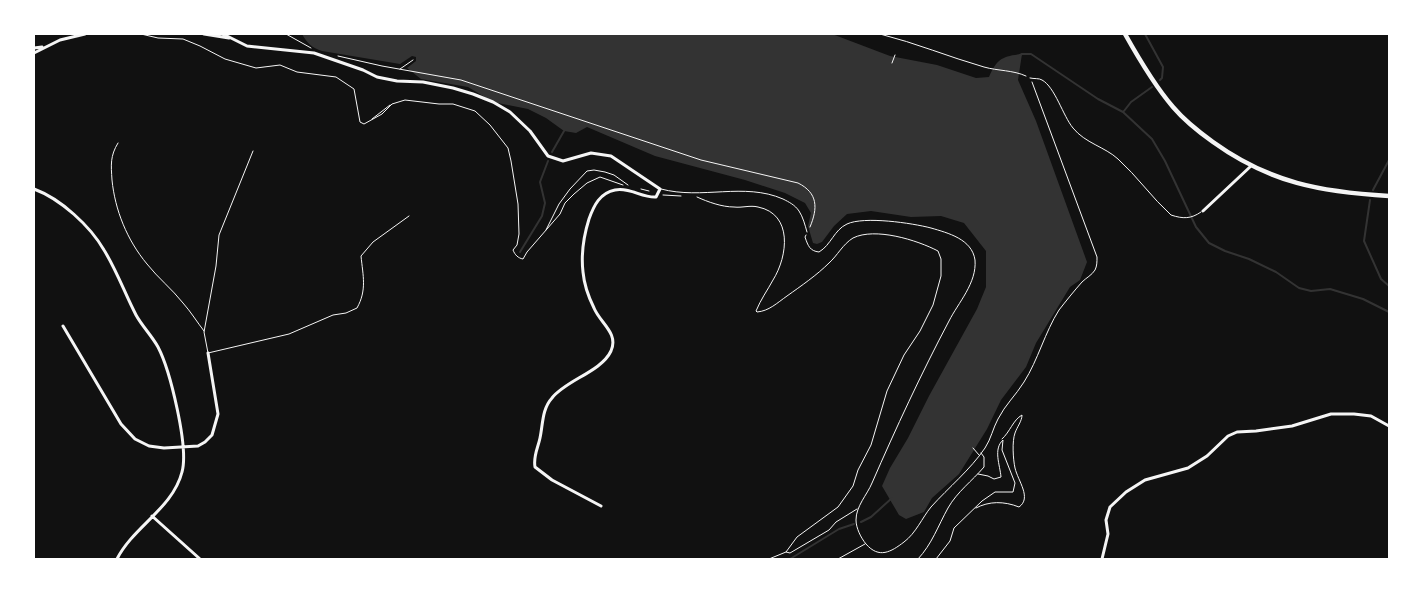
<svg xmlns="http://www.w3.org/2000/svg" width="1423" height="593" font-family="'Roboto Condensed',sans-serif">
<rect width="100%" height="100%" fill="#111"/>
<!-- water -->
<path fill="#333" d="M302,34H832L890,56L937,65L976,78L989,77C997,59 1002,56 1022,54L1018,80L1036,121L1087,262L1080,280L1070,287L1036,343L1026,367L1001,400L987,429L959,474L932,498L924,512L906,519L899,515L882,486L890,468L908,438L929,396L977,309L986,287V251L964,223L941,216L911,217L871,211L847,214L834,226L822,242L817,244L813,243L808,226L811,213L805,203L785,193L745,180L655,156L587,127L576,133L564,131L546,118L528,109L493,102L468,87L421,79L407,68L416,61V57L412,56L400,64L322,51C312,48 307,43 302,34Z"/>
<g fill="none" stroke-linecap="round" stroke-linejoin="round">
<!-- stream -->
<path stroke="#333" stroke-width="2" d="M1145,34L1163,67L1162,78L1160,80
M1020,55L1022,54H1031L1098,99L1123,112L1152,139L1165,161L1196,227L1209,243L1225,251L1249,259L1276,272L1299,288L1311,291L1330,289L1363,299L1389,312
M1124,111L1131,102L1152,87
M552,152L564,131
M1373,190L1389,160
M1370,200L1364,241L1381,279L1389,286
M520,252L542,216L545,203L540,182L548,161
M861,522L871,517L892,498
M790,559L839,529L854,524"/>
<!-- path -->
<path stroke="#f5f5f5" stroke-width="1" d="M141,34L158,38L183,39L200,46L225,59L256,68L280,65L297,72L336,77L354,89L360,122L364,124L382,114L392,104L405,100L439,104H453L475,111L490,125L508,148L511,161L518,204L519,234L517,245L513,250C515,255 518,258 523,259L527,252L560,214L565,203L574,194L587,183L600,177L623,185
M286,34L311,48
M880,34C916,43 949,57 984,67C998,71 1013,70 1026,76
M338,56L382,66L461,80L701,160L798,183C818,193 818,208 810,227
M892,63L895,55
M400,69L413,60
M372,119L390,105
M641,189L649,191
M663,195L681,196
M697,197C708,202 722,207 734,207C742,208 750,205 758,207C793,214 788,256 773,280C767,291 761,299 756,311L757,312C769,311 777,303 787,296C801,286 817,275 829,263C837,256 843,244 853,238C875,227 917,240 938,251L941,259V276L933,305L920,331L904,355L887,391L871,445L858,470L853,486L838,507L797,537L786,552L790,553L829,530L836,522L857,509
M546,230L559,204L570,189L587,171L594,170L605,172L614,175L628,185
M806,235L805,237C808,246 810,251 819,252C831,245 834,230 847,224C864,216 912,223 931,228C948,233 972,239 975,260C977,283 958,303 949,321C921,374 896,428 872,483C867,495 856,506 856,520C856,528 861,538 866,544C879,559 891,552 904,542C916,533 922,518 931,507C949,487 970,470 985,448C991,439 993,428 998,419C1005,405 1016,395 1024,382C1038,360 1045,332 1059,310C1066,301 1074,291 1082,282C1086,278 1092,275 1095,270C1097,266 1097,262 1097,257L1032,82
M973,448L979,455
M976,508C989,501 1004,501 1019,507C1032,498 1018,481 1015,468C1013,459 1012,441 1015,433C1017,427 1022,421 1022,415C1013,420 1010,432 1002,439
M769,559L786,552
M838,559L865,544
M918,559C932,544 938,526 948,508C957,492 972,481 984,467V457L981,453
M936,559L950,541L954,528L982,501L995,492H1013L1015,483L1002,450L1003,440C993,449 1000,465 1001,477L994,479L988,476L978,474"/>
<!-- service -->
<path stroke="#f5f5f5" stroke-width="1" d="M1030,78C1034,79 1039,78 1042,80C1055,87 1063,116 1073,128C1085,143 1105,147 1118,159C1137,176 1152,198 1171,215C1183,219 1191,219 1201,212
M118,143C110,156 111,165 112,180C115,210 127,240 147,264C158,278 172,289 183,303C191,312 197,322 204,331
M253,151L219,235L216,266L204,332L208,353L289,334L333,315L346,313L357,308C367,290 363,276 361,256L373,242L409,216
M661,189C702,200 744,182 783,199C789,202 795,205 799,211C803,217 805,225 807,232"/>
<!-- minor -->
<path stroke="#f5f5f5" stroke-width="3" d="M204,34L229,38
M223,34L247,46L314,53L363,70L377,77L397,81L423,82L453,88L473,94L493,102L510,112L530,131L548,156L563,161L591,153L611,156L660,189L656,197C642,198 630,187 615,190C600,193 594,205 589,219C584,235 581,255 583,272C584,283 589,298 594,308C600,323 619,333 611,351C601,372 566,380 552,398C542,409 543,424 540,438C538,448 533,456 535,467L552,480L601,506
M34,48L42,47
M34,53L60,40L85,34
M34,189C61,199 90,226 104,250C117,271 125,294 136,315C142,326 152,336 158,347C170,370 189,447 182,472C173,508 133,527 117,559
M1203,211L1251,166
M63,326L121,424L135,439L149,446L164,448L198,446L205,442L212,435L218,414L208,353
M152,516L200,559
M1102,559L1108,534L1106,520L1110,507L1126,492L1145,480L1188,468L1207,456L1228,436L1237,432L1256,431L1292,426L1331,414H1354L1371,416L1389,426"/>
<!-- secondary -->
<path stroke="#f5f5f5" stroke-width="4.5" d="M1125,34C1139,59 1154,85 1173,107C1184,120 1199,132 1213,142C1270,183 1321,192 1389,196"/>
</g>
<!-- border -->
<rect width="1423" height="593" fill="none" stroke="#ffffff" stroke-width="70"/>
</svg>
